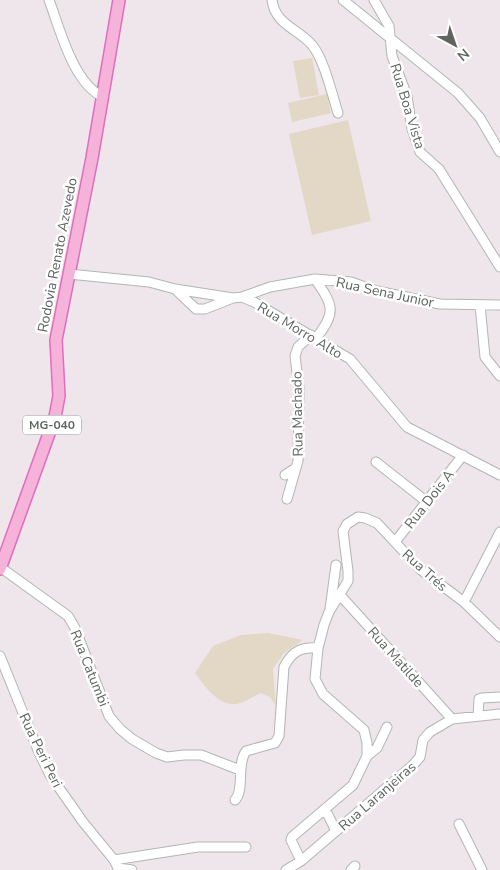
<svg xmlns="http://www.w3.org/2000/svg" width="500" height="870" font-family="'Nunito Sans',sans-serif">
<rect width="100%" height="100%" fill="#eee6eb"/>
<!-- green -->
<path fill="#e3d7c6" d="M312,58L319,95L300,98L293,61Z
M327,94L331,113L292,122L288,103Z
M348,120L371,221L312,235L289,134Z
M268,633L303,640L284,653L273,669L276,706L270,697L261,693C253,696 243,704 235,704C217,705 204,685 195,673L213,646L241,635Z"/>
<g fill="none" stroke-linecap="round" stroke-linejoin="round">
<!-- minor casing -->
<g stroke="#b1b7b2" stroke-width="11">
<path id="minor" d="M49,0C60,29 73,83 103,97
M272,0C275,25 299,29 312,45C324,59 332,94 338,113
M343,0L458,93L480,118L500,152
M374,0L389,26L392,56L407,96L412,129L420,152L439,169L500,267
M69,274L149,282L175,289L196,309H205L233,298L242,297L254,302L350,359L407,427L500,475
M315,279C333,305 337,312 316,338
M175,289L233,298
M242,297L270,287L315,279L351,282L377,291L440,304L500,305
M480,305L485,357L500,376
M376,462L427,502
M285,475L296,468
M287,499L298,461L299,388L295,356L298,347L311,335
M395,542L463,455
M0,567L68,616L75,628L109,716L120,729L132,739L156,753L167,757L184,755H201L240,770
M340,595L452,719
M464,602L500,532
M330,609L336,565
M0,656L38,750L50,775L83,822L114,860L118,868
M478,716L479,699L482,698L500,697
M367,756V743L364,730L323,694L315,679L318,648L324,625L329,612L348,581V571L343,531L347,524L358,517L365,518L377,523L421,570L464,602L500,637
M235,800C245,790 236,765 246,751L275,743L279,736L284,667C292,651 301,647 318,648
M325,809L336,831
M459,824L482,870
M114,860L198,847H246
M301,861L291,840L292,837L353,785L367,756L377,748L387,727
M118,868L132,870
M286,870L301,861L412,766L420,757L423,740L430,732L452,719L500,714
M351,870L355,866"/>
</g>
<!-- major casing -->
<g stroke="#e26cbe" stroke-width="14">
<path id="major" d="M0,569L55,417L59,396L56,340L92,158L119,0"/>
</g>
<!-- minor -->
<use href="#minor" stroke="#fff" stroke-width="9"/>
<!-- major -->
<use href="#major" stroke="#f6b3da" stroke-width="11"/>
</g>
<g text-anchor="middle" stroke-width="5" stroke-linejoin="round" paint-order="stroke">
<!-- shield labels -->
<rect fill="#fff" stroke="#8e938f" stroke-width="1" x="23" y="415.5" width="58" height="19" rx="4"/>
<g font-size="12" font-weight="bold" fill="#5e655f">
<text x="52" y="429">MG-040</text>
</g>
<!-- street labels -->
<g font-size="14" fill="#5e655f" stroke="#fff">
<text transform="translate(408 106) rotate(73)" y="5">Rua Boa Vista</text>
<text transform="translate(57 255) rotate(-79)" y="5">Rodovia Renato Azevedo</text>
<text transform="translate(385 292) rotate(12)" y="5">Rua Sena Junior</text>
<text transform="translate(300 330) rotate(31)" y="5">Rua Morro Alto</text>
<text transform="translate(297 414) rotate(-91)" y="5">Rua Machado</text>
<text transform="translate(429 499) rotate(-52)" y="5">Rua Dois A</text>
<text transform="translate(425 570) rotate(42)" y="5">Rua Trés</text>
<text transform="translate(396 657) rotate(48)" y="5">Rua Matilde</text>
<text transform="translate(90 668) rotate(68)" y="5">Rua Catumbi</text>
<text transform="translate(41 750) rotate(64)" y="5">Rua Peri Peri</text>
<text transform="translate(377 796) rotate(-41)" y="5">Rua Laranjeiras</text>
</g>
</g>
<!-- north arrow -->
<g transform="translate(455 45) rotate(140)" stroke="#ffffff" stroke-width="4" paint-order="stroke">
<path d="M0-4L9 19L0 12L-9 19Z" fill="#5e655f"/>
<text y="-8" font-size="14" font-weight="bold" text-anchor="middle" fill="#5e655f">N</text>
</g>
</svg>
